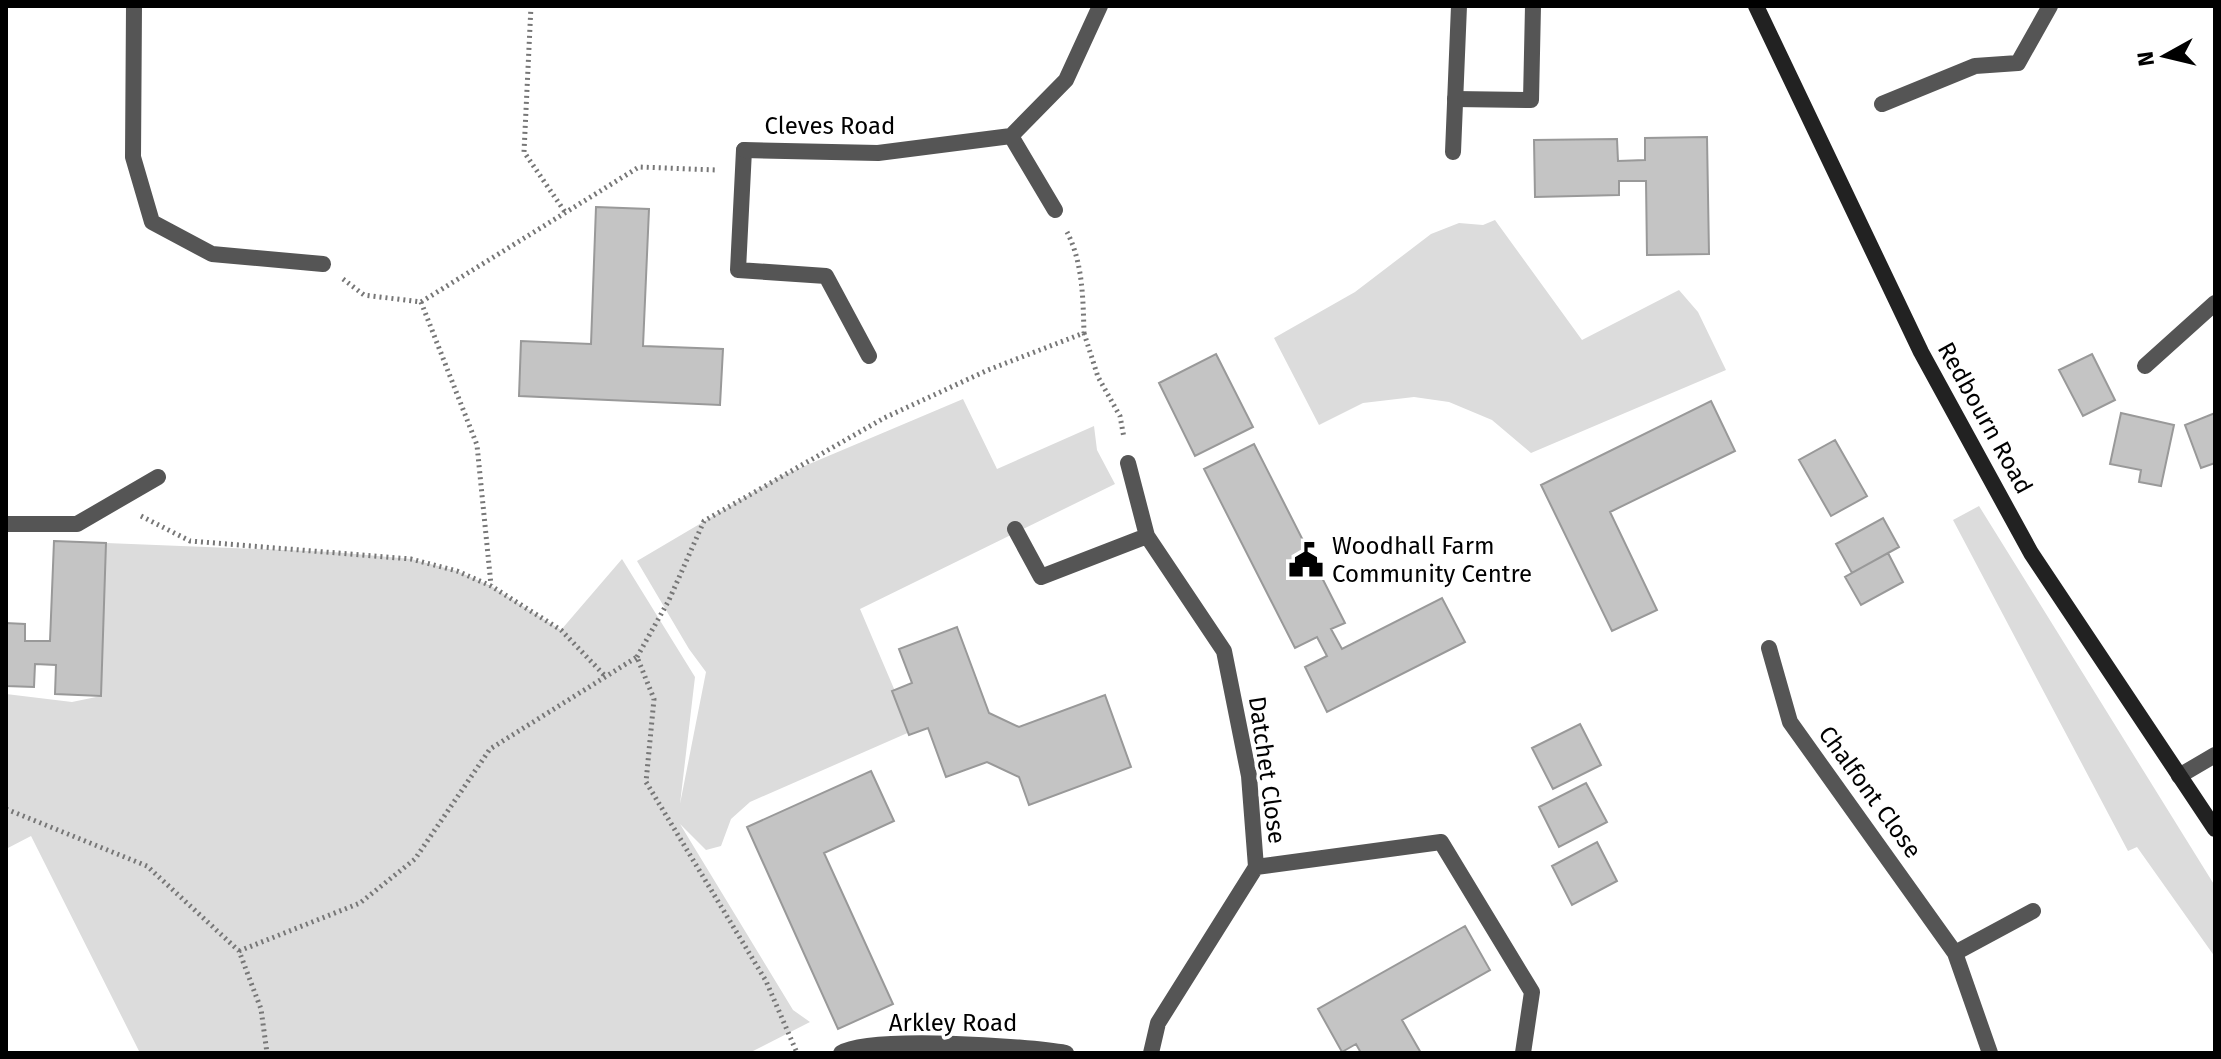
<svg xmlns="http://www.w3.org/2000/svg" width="2221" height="1059" font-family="'Fira Sans',sans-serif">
<rect width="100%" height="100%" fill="#fff"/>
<!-- green -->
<path fill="#dcdcdc" d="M1495,220L1582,340L1679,290L1698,312L1726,370L1531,453L1492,420L1449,402L1414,397L1363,403L1319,425L1274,338L1355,292L1431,234L1459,223L1483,225Z
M963,399L997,469L1094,426L1097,450L1115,484L860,609L912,731L750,802L731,819L721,846L706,850L680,824L793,1010L810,1022L749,1053H140L31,836L6,849V694L72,702L101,696L106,543L333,552L411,559L457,571L491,586L561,630L622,559L695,677L680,804L706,672L689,649L637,561L781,476Z
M1979,506L2215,886V957L2137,847L2128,851L1953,520Z"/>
<!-- building -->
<path fill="#c4c4c4" stroke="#999" stroke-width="2" d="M1707,137L1709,254L1647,255L1646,181H1619V195L1535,197L1534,140L1617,139L1618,161L1645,160V138Z
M596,207L649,209L643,346L723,349L720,405L519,396L521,341L591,344Z
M1216,354L1253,427L1195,456L1159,383Z
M2092,354L2115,400L2083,416L2059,370Z
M1711,401L1735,451L1610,512L1657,610L1612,631L1541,485Z
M2121,413L2174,425L2161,486L2139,482L2141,470L2110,464Z
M2215,413V463L2201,468L2185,425Z
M1835,440L1867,496L1831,516L1799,460Z
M1254,444L1345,623L1331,629L1342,649L1442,598L1465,642L1327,712L1305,667L1327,656L1317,637L1295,648L1204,469Z
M1883,518L1899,547L1852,573L1836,544Z
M54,541L106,543L101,696L55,694L56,665L35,664L34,687L6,686V623L25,624V641H50Z
M1888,553L1903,582L1861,605L1845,577Z
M957,627L989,713L1019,727L1105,695L1131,767L1029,805L1019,777L987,762L946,777L928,728L909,735L892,691L912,683L899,649Z
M1580,724L1601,765L1553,789L1532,748Z
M871,771L894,821L824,853L893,1004L838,1029L747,827Z
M1586,783L1607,822L1559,847L1539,807Z
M1597,842L1617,881L1572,905L1552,866Z
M1465,926L1490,970L1402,1020L1421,1053H1361L1356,1044L1342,1052L1318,1009Z"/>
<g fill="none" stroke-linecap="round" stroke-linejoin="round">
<!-- path -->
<path stroke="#777" stroke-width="5" stroke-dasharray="2 4" stroke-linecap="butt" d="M531,6L524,152L565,212
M343,279L364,295L421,302L639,167L717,170
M421,302L477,445L491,585
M1084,333L1098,377L1120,416L1124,438
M141,516L190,541L411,559L457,571L491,586L561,630L606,677
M637,657L669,600L704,521L884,418L988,370L1084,333C1083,299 1083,263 1067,232
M6,809L147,866L239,951L261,1009L267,1053
M239,951L360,903L415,859L490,749L637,657L654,699L646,782L766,981L797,1053"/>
<!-- lane -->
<path stroke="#555" stroke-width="16" d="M1455,99L1531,100L1533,6
M744,150L738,270L826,276L869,356
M6,524H77L158,477"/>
<!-- street -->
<path stroke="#555" stroke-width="16" d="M134,6L133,157L152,222L212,254L323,264
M1882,104L1975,66L2018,63L2050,6
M1011,136L1055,210
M744,150L878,153L1011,136L1066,80L1100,6
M1453,152L1459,6
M2145,366L2215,303
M1128,463L1147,536L1224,651L1249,776L1256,867L1158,1023L1151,1053
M1015,529L1041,577L1147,536
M1769,648L1790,722L1955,953L1990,1053
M2179,776L2215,755
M1256,867L1441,842L1532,992L1523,1053
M1955,953L2033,911
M841,1053C870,1035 1028,1046 1066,1053"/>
<!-- secondary -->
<path stroke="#222" stroke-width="16" d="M1756,6L1921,352L2031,553L2215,829"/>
</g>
<!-- icons -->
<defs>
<g id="civic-bare" transform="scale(2.76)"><path d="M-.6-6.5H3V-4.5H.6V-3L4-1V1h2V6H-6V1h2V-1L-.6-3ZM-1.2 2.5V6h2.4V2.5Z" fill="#000" stroke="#fff" stroke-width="2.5" paint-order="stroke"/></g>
</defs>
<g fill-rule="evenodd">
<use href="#civic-bare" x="1306" y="560"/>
</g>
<g text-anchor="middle" stroke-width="7" stroke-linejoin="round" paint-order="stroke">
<!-- street labels -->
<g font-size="24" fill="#000" stroke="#fff">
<text x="830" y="134">Cleves Road</text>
<text transform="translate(1985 418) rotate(61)" y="8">Redbourn Road</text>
<text transform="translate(1267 770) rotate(82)" y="8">Datchet Close</text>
<text transform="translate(1870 792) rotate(54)" y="8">Chalfont Close</text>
<text x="953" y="1031">Arkley Road</text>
</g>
<!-- poi labels -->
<g font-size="24" fill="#000" stroke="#fff" text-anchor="start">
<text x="1332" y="554">Woodhall Farm<tspan x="1332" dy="28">Community Centre</tspan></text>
</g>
</g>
<!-- border -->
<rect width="2221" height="1059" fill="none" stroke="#000000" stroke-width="16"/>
<!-- north arrow -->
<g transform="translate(2165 56) rotate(262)" stroke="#ffffff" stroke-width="6" paint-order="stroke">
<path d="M0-6L14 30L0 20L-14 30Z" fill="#000000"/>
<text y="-12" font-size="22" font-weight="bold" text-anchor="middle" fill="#000000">N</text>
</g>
</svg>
